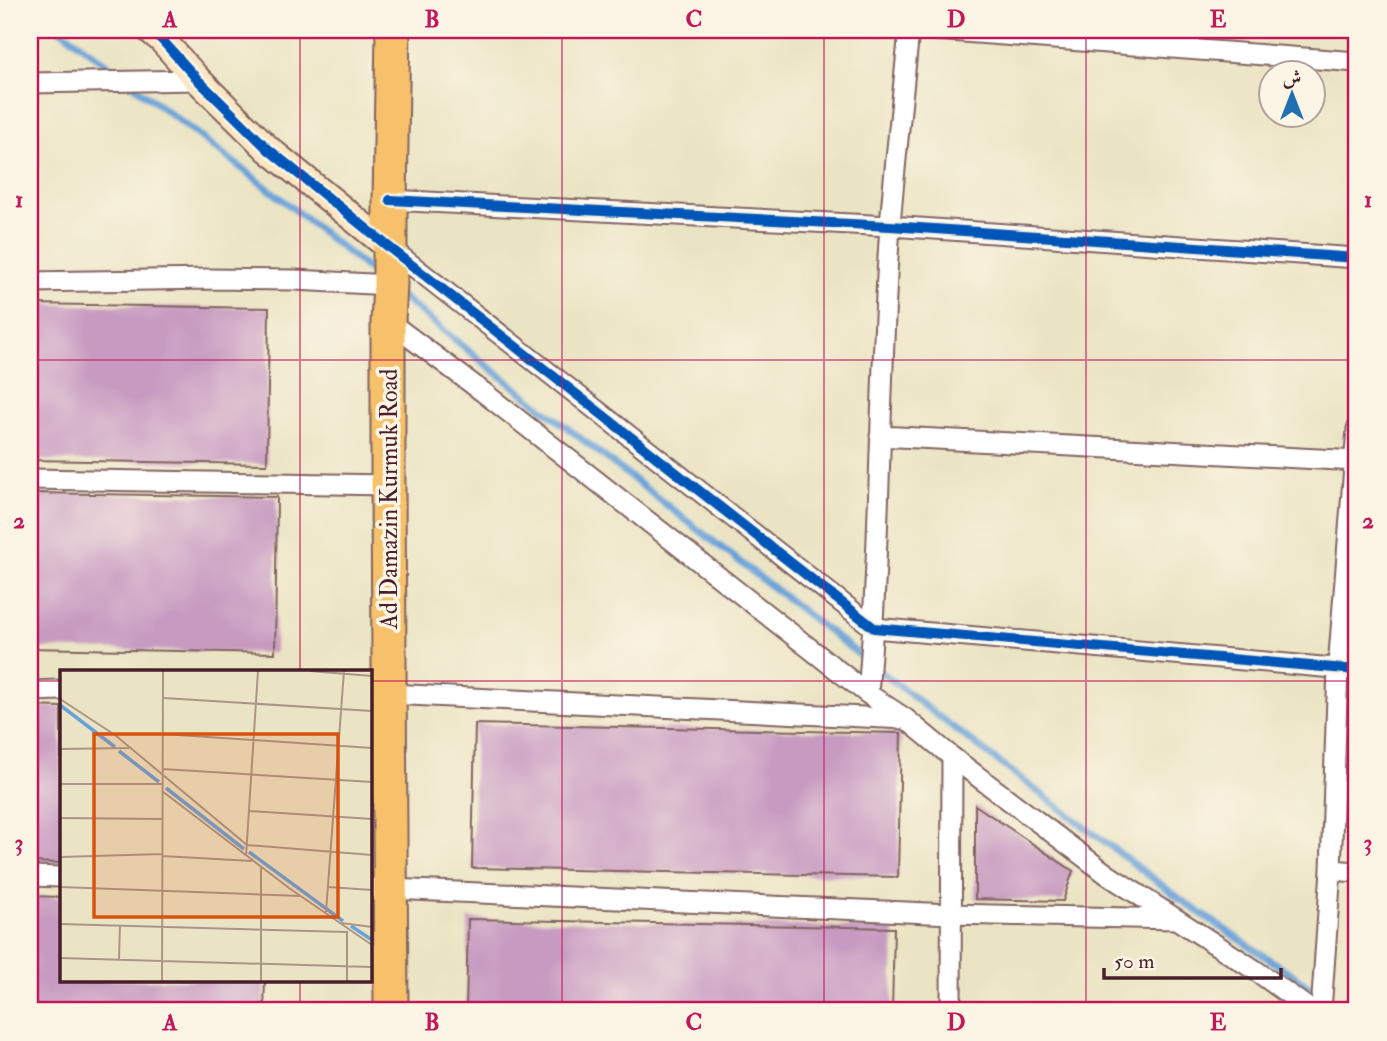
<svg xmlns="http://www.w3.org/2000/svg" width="1387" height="1041" font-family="'IM FELL Double Pica',Amiri,serif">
<rect width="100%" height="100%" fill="#fcf5e5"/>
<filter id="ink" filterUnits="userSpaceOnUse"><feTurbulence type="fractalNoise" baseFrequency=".0143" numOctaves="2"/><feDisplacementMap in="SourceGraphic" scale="14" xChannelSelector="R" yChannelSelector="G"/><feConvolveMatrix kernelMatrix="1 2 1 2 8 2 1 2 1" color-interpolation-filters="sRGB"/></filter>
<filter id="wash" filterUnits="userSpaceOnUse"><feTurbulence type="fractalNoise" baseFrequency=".00686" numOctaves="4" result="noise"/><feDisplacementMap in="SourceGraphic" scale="28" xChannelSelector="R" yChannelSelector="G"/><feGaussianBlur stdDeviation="1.57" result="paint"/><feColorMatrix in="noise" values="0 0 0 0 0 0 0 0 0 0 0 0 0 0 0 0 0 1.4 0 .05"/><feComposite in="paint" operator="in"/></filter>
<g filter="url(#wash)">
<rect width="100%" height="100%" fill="#ebe4c4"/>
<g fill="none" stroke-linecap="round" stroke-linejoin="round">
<!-- stream -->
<path stroke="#69a2d8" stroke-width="7" d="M61,30L122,76
M134,86L274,193L380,279
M401,296L484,363L934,713L1187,904L1346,1011"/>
</g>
<g id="blocks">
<!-- building -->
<path fill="#c79bc1" d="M30,304L269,308L267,464L30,460Z
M30,493L277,497L275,653L30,648Z
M30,706L61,707V863L30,862Z
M475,724L901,733L898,877L472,868Z
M975,805L1073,871L1063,901L975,899Z
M30,896L61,897V980H265L264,1011H30Z
M468,919L894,928L892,1011H466Z"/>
</g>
</g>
<g filter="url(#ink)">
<use href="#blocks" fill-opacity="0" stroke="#826461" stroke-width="2"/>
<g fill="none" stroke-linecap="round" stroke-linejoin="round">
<!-- street casing -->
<g stroke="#826461" stroke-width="23">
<path id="street" d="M936,30L1357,62
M30,83L198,80
M390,200L890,226L1357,258
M390,248L874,628L1357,670
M30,282L210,279L295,280L390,285
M388,321L483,392L868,694L906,719L952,757L1108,875L1255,970L1312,1011
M880,436L1357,461
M30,479L388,485
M30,691L61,690
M389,694L905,719
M868,694C881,538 879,382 890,226C895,160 903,95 909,30
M1331,870L1357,872
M30,876L61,877
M369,888L951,914L1175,919
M951,1011L952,757
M1321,1011L1331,870L1338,668L1357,429"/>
</g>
<!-- secondary casing -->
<g stroke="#826461" stroke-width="30">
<path id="secondary" d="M150,30L162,40L198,80L268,149L390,248"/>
</g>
<!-- highway casing -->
<g stroke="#826461" stroke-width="37">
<path id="highway" d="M391,1011L388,485V321L390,285V200L393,30"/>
</g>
<!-- street -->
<use href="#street" stroke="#fff" stroke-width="19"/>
<!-- secondary -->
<use href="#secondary" stroke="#fbe6c4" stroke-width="26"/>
<!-- highway -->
<use href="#highway" stroke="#f6c16b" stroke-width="33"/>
<!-- cycleway casing -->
<g stroke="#fcf5e5" stroke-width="15">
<path id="cycleway" d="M150,30L162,40L198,80L268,149L390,248L874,628L1357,670
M390,200L890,226L1357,258"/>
</g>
<!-- cycleway -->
<use href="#cycleway" stroke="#0057b8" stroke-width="10"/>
</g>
</g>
<!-- grid -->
<path fill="none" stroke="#c2185b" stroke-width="2" stroke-opacity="0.55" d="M300,30V672M562,30V1011M824,30V1011M1086,30V1011M30,360H1357M30,681H61M369,681H1357M300,980V1011"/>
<g text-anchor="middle" stroke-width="7" stroke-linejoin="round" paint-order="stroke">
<!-- street labels -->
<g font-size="24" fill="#4a1f2b" stroke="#fcf5e5">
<text transform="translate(389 499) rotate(-90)" y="8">Ad Damazin Kurmuk Road</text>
</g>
</g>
<!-- overview -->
<g transform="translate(60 670)">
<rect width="312" height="312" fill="#ebe4c4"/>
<path fill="none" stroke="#69a2d8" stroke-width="3.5" d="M0,35L55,77M59,81L99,112M106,118L184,179M189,182L283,251M291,256L312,270"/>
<path fill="none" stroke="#ab9587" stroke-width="2" d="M250,1L312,6M104,28L312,41M0,29L55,65L187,175L312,185M103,64L312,78M0,79L69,78M103,99L312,112M0,114H102M102,121L229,218L312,275M189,141L312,149M0,148L102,149M102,186L192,191M186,186L198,1M0,187L102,184M0,217L240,226M268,217L312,220M266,242L284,1M281,253L312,257M0,254L287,262M287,261V311M0,288L312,297M59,289L60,255M102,311L103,1M201,311V198"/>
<path fill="#d8530f" fill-opacity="0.15" stroke="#d8530f" stroke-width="3.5" d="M34,64H278V247H34Z"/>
<rect width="312" height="312" fill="none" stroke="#4a1f2b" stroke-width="3.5"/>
</g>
<!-- margin -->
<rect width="1387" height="1041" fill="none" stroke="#fcf5e5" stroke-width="77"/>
<!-- north arrow -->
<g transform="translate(1292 94)"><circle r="33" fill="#fcf5e5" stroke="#b59f9b" stroke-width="2"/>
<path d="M0-5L12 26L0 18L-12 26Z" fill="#1f6fb2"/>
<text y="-10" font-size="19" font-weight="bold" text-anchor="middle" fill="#4a1f2b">ش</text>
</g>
<!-- scale -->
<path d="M1104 968v10h177v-10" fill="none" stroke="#4a1f2b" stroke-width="3.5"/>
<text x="1114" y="968" font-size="21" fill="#4a1f2b" stroke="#fcf5e5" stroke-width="5" paint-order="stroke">50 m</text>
<rect x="38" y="38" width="1310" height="964" fill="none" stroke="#c2185b" stroke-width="2.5"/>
<g font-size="23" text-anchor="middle" font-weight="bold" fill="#c2185b">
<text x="170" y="27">A</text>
<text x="432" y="27">B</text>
<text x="694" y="27">C</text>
<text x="956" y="27">D</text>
<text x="1218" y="27">E</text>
<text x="19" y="207">1</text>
<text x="1368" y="207">1</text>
<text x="19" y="528">2</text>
<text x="1368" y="528">2</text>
<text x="19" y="850">3</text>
<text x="1368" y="850">3</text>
<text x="170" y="1030">A</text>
<text x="432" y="1030">B</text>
<text x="694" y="1030">C</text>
<text x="956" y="1030">D</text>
<text x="1218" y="1030">E</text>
</g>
</svg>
